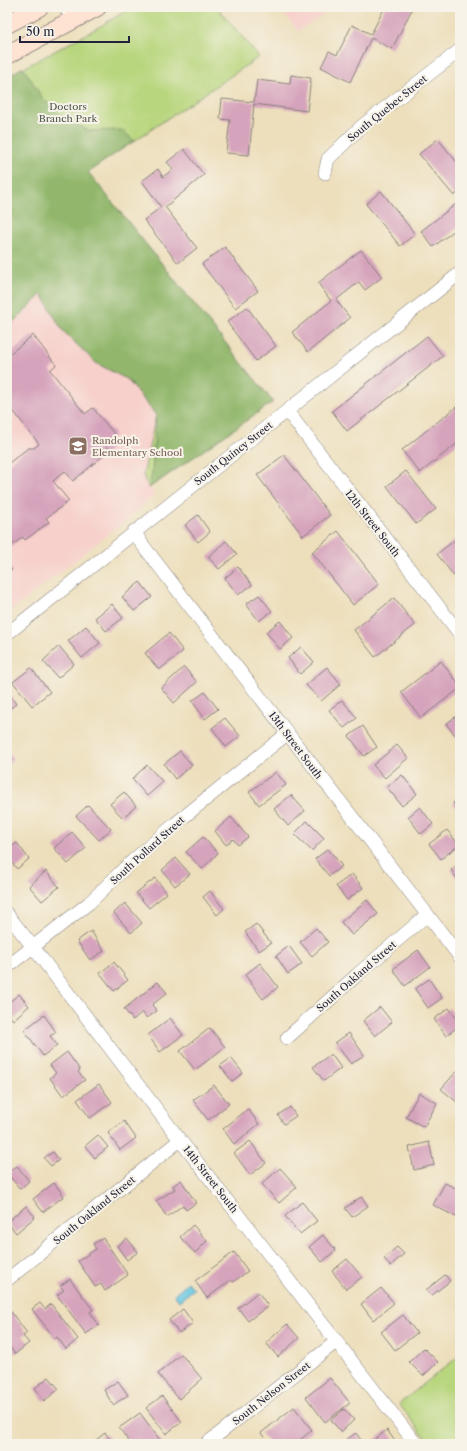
<svg xmlns="http://www.w3.org/2000/svg" width="467" height="1451" font-family="'Libre Caslon Text',serif">
<rect width="100%" height="100%" fill="#f7f3e8"/>
<filter id="ink" filterUnits="userSpaceOnUse"><feTurbulence type="fractalNoise" baseFrequency=".025" numOctaves="2"/><feDisplacementMap in="SourceGraphic" scale="8" xChannelSelector="R" yChannelSelector="G"/><feConvolveMatrix kernelMatrix="1 2 1 2 8 2 1 2 1" color-interpolation-filters="sRGB"/></filter>
<filter id="wash" filterUnits="userSpaceOnUse"><feTurbulence type="fractalNoise" baseFrequency=".012" numOctaves="4" result="noise"/><feDisplacementMap in="SourceGraphic" scale="16" xChannelSelector="R" yChannelSelector="G"/><feGaussianBlur stdDeviation="0.9" result="paint"/><feColorMatrix in="noise" values="0 0 0 0 0 0 0 0 0 0 0 0 0 0 0 0 0 1.4 0 .05"/><feComposite in="paint" operator="in"/></filter>
<g filter="url(#wash)">
<rect width="100%" height="100%" fill="#eddfbc"/>
<!-- built -->
<path fill="#f7d0cb" d="M279,7H334L298,31Z
M42,294L105,352L156,415L143,476L155,495L130,517L7,614V321Z"/>
<!-- green -->
<path fill="#b8d67d" stroke="#6d7c5c" d="M132,7H217L259,57L88,172L273,402L149,488L143,476L156,415L105,352L42,294L7,321V77L99,27Z
M460,1355V1444H430L399,1404Z"/>
<!-- forest -->
<path fill="#92b76c" stroke="#5a6c54" d="M23,67L41,96L60,115L89,131L122,130L134,141L88,172L273,402L149,488L152,473L156,415L128,380L96,363L62,330L42,294L13,322L7,332V77Z"/>
<!-- water -->
<path fill="#63c6e1" stroke="#42748e" d="M188,1282L194,1289L179,1301L174,1294Z"/>
<g id="blocks">
<!-- building -->
<path fill="#d6a3bc" d="M385,7H413L392,49L371,38L350,82L321,67L329,51L337,55L352,25L371,34Z
M291,75L311,78L307,111L254,104L249,155L226,153L230,120L220,119L222,99L254,102L257,80L290,84Z
M438,139L460,166V191L454,196L419,154Z
M184,149L204,175L165,207L197,248L178,263L144,220L161,207L142,181L158,169L163,177L173,169L167,162Z
M381,191L415,234L400,246L366,204Z
M460,201V226L433,247L421,231Z
M225,247L258,291L235,308L202,264Z
M361,250L382,277L365,290L359,282L336,300L350,318L308,352L292,332L331,301L318,283Z
M247,307L276,346L256,361L227,322Z
M33,335L56,365L50,370L85,414L93,408L115,435L104,444L110,450L73,481L65,471L53,481L69,501L46,518L49,522L25,540L23,537L7,549V463H9L28,448H34L39,444L7,403V356Z
M427,336L443,356L347,431L332,411Z
M460,404V441L420,473L402,450Z
M284,455L330,515L303,536L257,475Z
M406,471L436,509L416,524L387,486Z
M198,515L210,532L198,542L185,525Z
M338,531L379,584L353,605L312,552Z
M460,536V571L454,576L437,554Z
M226,541L237,554L219,569L208,557Z
M7,564L12,570L7,574Z
M238,567L252,585L238,595L225,578Z
M140,582L152,597L134,611L122,597Z
M259,595L272,611L259,621L246,604Z
M394,598L415,625L375,657L354,630Z
M112,604L123,618L106,631L95,618Z
M280,621L293,638L280,649L266,632Z
M86,626L100,643L82,658L68,641Z
M169,633L183,651L159,670L145,653Z
M59,646L74,664L58,678L43,661Z
M301,647L314,662L300,674L288,658Z
M441,661L460,686V688L421,718L401,692Z
M184,667L197,682L174,703L161,688Z
M327,667L341,684L321,701L306,685Z
M31,668L50,692L32,706L13,682Z
M7,691L16,704L7,711Z
M205,692L218,709L205,719L192,701Z
M342,700L357,718L344,728L329,710Z
M460,713V741L446,724Z
M225,718L240,736L226,747L212,728Z
M363,726L377,747L364,756L349,736Z
M397,745L408,758L385,778L373,765Z
M7,751L13,759L7,765Z
M180,751L192,765L175,779L164,764Z
M147,765L163,782L147,796L132,779Z
M276,772L286,785L259,805L249,792Z
M402,775L417,794L402,806L387,787Z
M124,792L136,806L123,818L110,804Z
M291,795L305,811L288,826L274,809Z
M460,797V811H459L453,803Z
M88,805L111,829L99,840L76,816Z
M420,807L433,824L421,834L408,817Z
M231,817L248,837L238,845L233,839L226,845L215,831Z
M307,821L324,838L312,851L294,834Z
M447,830L459,845L441,859L429,844Z
M72,832L86,848L68,864L54,848Z
M203,837L218,853L202,869L186,852Z
M17,843L29,859L17,869L7,856V850Z
M328,849L342,866L329,876L315,859Z
M176,858L190,874L175,886L162,870Z
M460,863V883L451,870Z
M46,871L59,887L42,901L29,886Z
M352,874L363,888L347,900L336,886Z
M155,878L167,893L149,908L136,893Z
M210,891L224,909L217,915L203,897Z
M367,900L378,914L352,935L341,922Z
M125,903L142,923L131,933L114,913Z
M256,924L271,943L259,951L245,932Z
M316,928L328,942L312,956L300,942Z
M91,931L104,951L90,960L77,941Z
M289,946L302,964L288,974L276,956Z
M418,950L430,967L405,986L393,969Z
M114,962L128,980L114,991L100,973Z
M260,963L278,987L263,999L245,975Z
M429,979L442,998L428,1008L415,989Z
M158,982L167,993L152,1005L157,1011L147,1018L142,1012L133,1020L124,1009Z
M19,994L29,1006L13,1020L7,1013V1004Z
M380,1007L392,1022L375,1036L363,1021Z
M449,1008L460,1023V1025L446,1036L434,1019Z
M44,1015L56,1032L50,1036L57,1045L43,1056L24,1030Z
M170,1018L183,1035L160,1052L148,1035Z
M210,1028L225,1047L195,1070L180,1051Z
M349,1033L364,1055L351,1064L335,1043Z
M67,1052L80,1070L78,1072L85,1080L63,1096L50,1078L56,1073L50,1065Z
M331,1054L341,1068L324,1081L313,1067Z
M231,1058L243,1073L232,1081L220,1066Z
M457,1071L460,1074V1099L457,1102L441,1089Z
M99,1084L112,1102L90,1118L77,1100Z
M214,1085L229,1104L208,1120L193,1100Z
M419,1093L437,1103L424,1127L406,1117Z
M290,1107L296,1116L284,1124L278,1115Z
M248,1109L259,1124L234,1144L223,1129Z
M124,1121L136,1138L120,1150L108,1133Z
M98,1135L108,1147L95,1158L85,1146Z
M250,1141L266,1163L250,1175L234,1153Z
M429,1142L434,1165L414,1170L409,1147Z
M53,1152L59,1160L51,1166L44,1158Z
M17,1166L29,1181L20,1189L7,1173Z
M280,1168L297,1187L279,1203L262,1184Z
M181,1180L196,1203L186,1210L183,1205L167,1217L156,1201L175,1189L173,1186Z
M54,1183L64,1196L43,1212L33,1199Z
M445,1183L460,1190V1209L456,1217L433,1205Z
M361,1197L368,1206L352,1217L345,1208Z
M302,1202L317,1221L300,1234L285,1216Z
M26,1206L35,1217L16,1233L7,1222Z
M193,1225L207,1241L195,1253L180,1237Z
M323,1235L336,1250L322,1262L309,1247Z
M103,1238L128,1275L105,1291L101,1284L95,1287L78,1261L96,1249L93,1244Z
M127,1238L138,1252L127,1260L117,1246Z
M397,1247L404,1254L390,1266L384,1258Z
M234,1252L248,1271L233,1282L231,1280L207,1298L195,1281Z
M347,1259L362,1277L346,1289L332,1271Z
M445,1275L450,1281L431,1296L426,1290Z
M70,1279L93,1310L90,1312L99,1325L86,1334L57,1295L64,1290L60,1286Z
M381,1288L394,1303L373,1320L361,1304Z
M258,1292L268,1306L248,1321L238,1308Z
M40,1303L45,1309L51,1304L78,1339L66,1349L57,1337L55,1339L32,1309Z
M183,1309L193,1323L179,1333L169,1320Z
M11,1312L27,1333L23,1336L29,1343L15,1354L10,1347L7,1349V1315Z
M403,1315L417,1333L395,1350L381,1332Z
M287,1324L299,1338L278,1357L266,1343Z
M424,1348L438,1362L423,1376L409,1362Z
M181,1354L202,1379L179,1399L158,1374Z
M49,1377L59,1389L44,1401L35,1388Z
M330,1378L350,1403L325,1422L306,1397Z
M118,1381L128,1395L113,1405L104,1390Z
M162,1396L182,1422L166,1434L146,1408Z
M294,1407L312,1430L295,1444H269L261,1433Z
M344,1409L354,1420L341,1432L331,1420Z
M140,1413L163,1444H131L119,1428Z
M387,1430L397,1444H377L374,1440Z
M105,1433L114,1444H91Z
M356,1433L364,1444H340Z"/>
</g>
</g>
<g filter="url(#ink)">
<use href="#blocks" fill-opacity="0" stroke="#88807c" stroke-width="1"/>
<g fill="none" stroke-linecap="round" stroke-linejoin="round">
<!-- street casing -->
<g stroke="#88807c" stroke-width="14">
<path id="street" d="M65,7L75,20
M325,173L328,159L362,126L460,50
M287,411L460,634
M134,531L142,544L460,957
M7,634L460,273
M7,914L33,947L180,1140L416,1444
M7,967L89,903L128,865L175,824L288,733
M287,1038L358,974L427,915
M7,1280L180,1140
M206,1444L337,1341"/>
</g>
<!-- secondary casing -->
<g stroke="#88807c" stroke-width="20">
<path id="secondary" d="M7,24L39,7
M7,55L97,7"/>
</g>
<!-- street -->
<use href="#street" stroke="#fff" stroke-width="13"/>
<!-- secondary -->
<use href="#secondary" stroke="#fee3d2" stroke-width="18"/>
</g>
</g>
<!-- icons -->
<defs>
<g id="school-square" transform="scale(1)"><rect x="-9" y="-9" width="18" height="18" rx="4" fill="#8d6e63" stroke="#f7f3e8"/><path d="M0-5L7-2L0 1L-7-2ZM-4 1L0 2.5L4 1V4Q0 6-4 4Z" fill="#fff"/></g>
</defs>
<g fill-rule="evenodd">
<use href="#school-square" x="78" y="446"/>
</g>
<g text-anchor="middle" stroke-width="4" stroke-linejoin="round" paint-order="stroke">
<!-- park labels -->
<g font-size="10" fill="#4f584f" stroke="#f7f3e8">
<text x="68" y="110">Doctors<tspan x="68" dy="12">Branch Park</tspan></text>
</g>
<!-- street labels -->
<g font-size="10" fill="#22223b" stroke="#f7f3e8">
<text transform="translate(387 108) rotate(-39)" y="4">South Quebec Street</text>
<text transform="translate(233 453) rotate(-38)" y="4">South Quincy Street</text>
<text transform="translate(373 523) rotate(52)" y="4">12th Street South</text>
<text transform="translate(296 745) rotate(53)" y="4">13th Street South</text>
<text transform="translate(147 850) rotate(-42)" y="4">South Pollard Street</text>
<text transform="translate(356 976) rotate(-41)" y="4">South Oakland Street</text>
<text transform="translate(211 1179) rotate(52)" y="4">14th Street South</text>
<text transform="translate(94 1210) rotate(-39)" y="4">South Oakland Street</text>
<text transform="translate(271 1393) rotate(-38)" y="4">South Nelson Street</text>
</g>
<!-- education labels -->
<g font-size="10" fill="#785e54" stroke="#f7f3e8" text-anchor="start">
<text x="92" y="444">Randolph<tspan x="92" dy="12">Elementary School</tspan></text>
</g>
</g>
<!-- margin -->
<rect width="467" height="1451" fill="none" stroke="#f7f3e8" stroke-width="24"/>
<!-- scale -->
<path d="M20 36v6h109v-6" fill="none" stroke="#22223b" stroke-width="2"/>
<text x="26" y="36" font-size="12" fill="#22223b" stroke="#f7f3e8" stroke-width="3" paint-order="stroke">50 m</text>
</svg>
